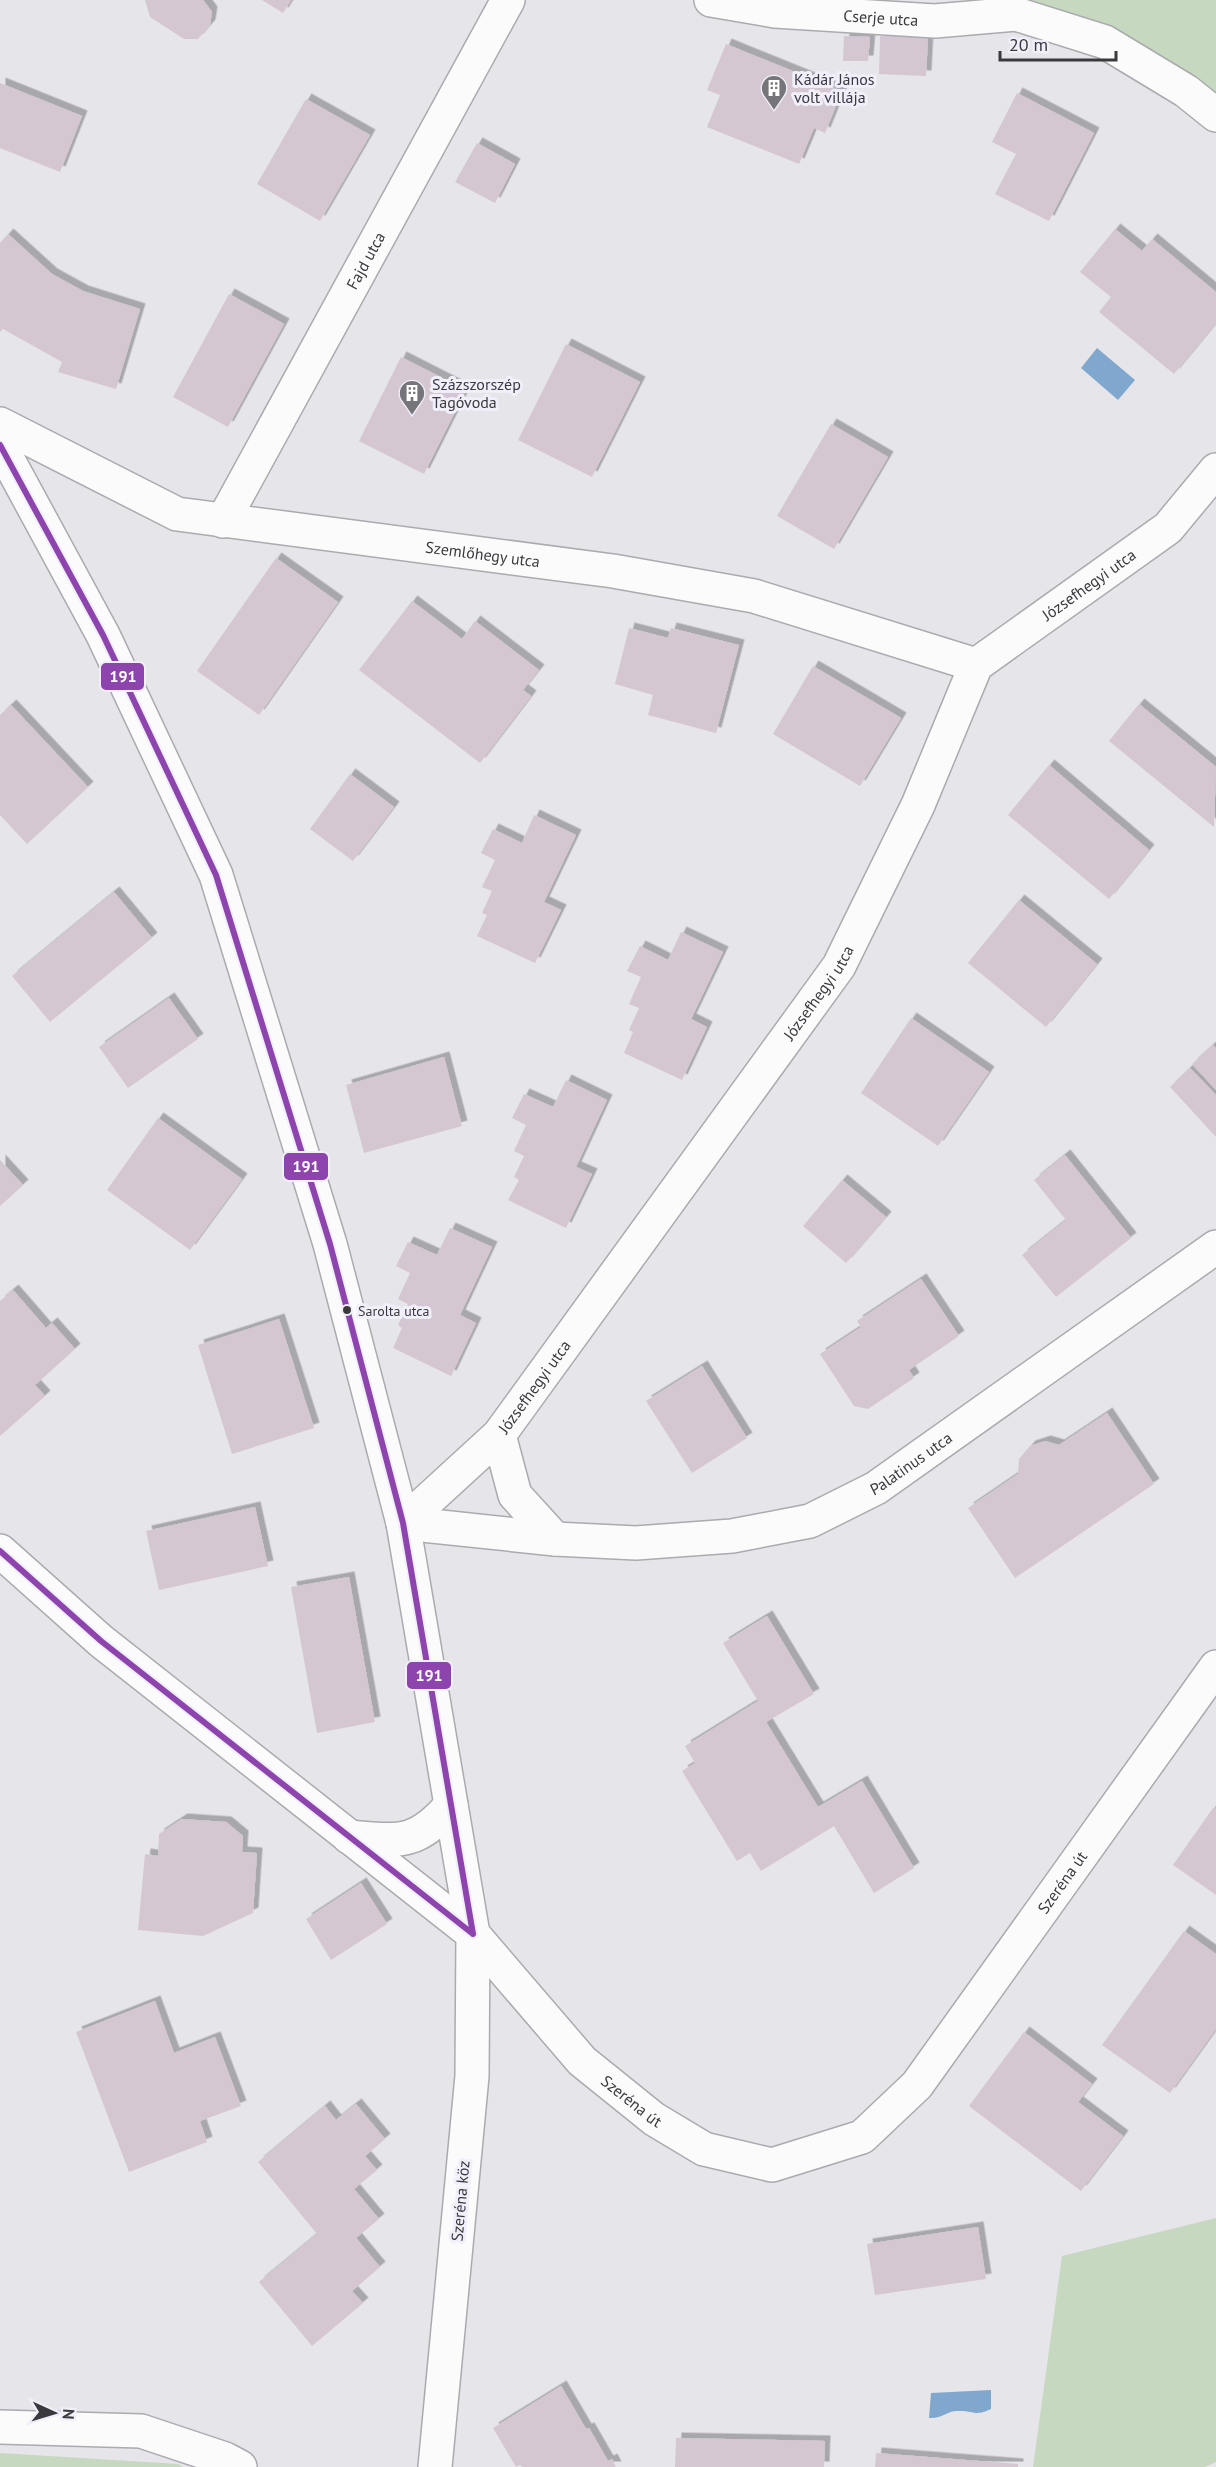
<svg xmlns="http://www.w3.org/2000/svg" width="1216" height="2467" font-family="'PT Sans',sans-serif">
<defs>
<filter id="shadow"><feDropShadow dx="5.5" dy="-5.5" stdDeviation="0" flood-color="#0004"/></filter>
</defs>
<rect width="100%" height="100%" fill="#e5e5ea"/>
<!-- green -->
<path fill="#c6d8bf" d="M997,0H1216V115Z
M1216,2218V2462L1205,2467H1033L1062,2256Z
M0,2453L178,2464L183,2467H0Z"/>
<!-- water -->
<path fill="#80a8ce" d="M1097,348L1135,380L1118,400L1081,368Z
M991,2390V2409C975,2417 974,2410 957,2411C947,2411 942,2419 929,2418L931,2393Z"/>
<!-- building -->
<path fill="#d4c7d2" filter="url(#shadow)" d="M145,0H203L212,12L210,25L198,39H184L150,17Z
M262,0H291L283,13Z
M844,36L870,37L868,61H843Z
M880,36L928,38L926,76L879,74Z
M726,44L842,91L825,133L814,128L799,164L707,127L720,95L707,90Z
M0,83L82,116L60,172L0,148Z
M1017,93L1094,133L1049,221L995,194L1016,154L992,142Z
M306,99L370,135L320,221L257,184Z
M477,143L515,164L495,203L455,182Z
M1115,229L1142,251L1152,239L1216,292V323L1174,374L1099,312L1111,297L1080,272Z
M8,234L52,274L83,291L140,309L116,389L58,372L62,362L3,329L0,332V243Z
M229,294L284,324L228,427L173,397Z
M566,344L640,382L592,477L518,440Z
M401,357L466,390L424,474L359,441Z
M831,424L888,457L834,549L777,516Z
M276,558L338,602L259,715L197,671Z
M412,601L462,639L475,621L539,670L523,690L531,696L480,763L359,670Z
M629,628L668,638L671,628L739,645L716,733L648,715L653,695L615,684Z
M813,666L901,718L860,786L773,734Z
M1139,704L1216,767L1214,827L1109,741Z
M11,705L88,787L27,844L0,815V715Z
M1049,765L1149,850L1109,899L1008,815Z
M350,774L394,807L353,861L310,829Z
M534,815L576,835L544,902L561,910L535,963L477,936L487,915L482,913L492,891L482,887L495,860L481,853L493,829L522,843Z
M114,892L152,938L50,1022L12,976Z
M1019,900L1097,964L1046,1027L968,963Z
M681,932L723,952L691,1019L707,1027L682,1080L624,1053L633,1032L629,1030L639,1008L629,1004L641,977L627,971L640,946L668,960Z
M169,998L198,1039L128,1088L99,1047Z
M911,1018L989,1072L938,1146L861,1093Z
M1213,1045L1216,1048V1090L1192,1064Z
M444,1057L462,1126L364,1153L346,1085Z
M1190,1068L1216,1095V1137L1170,1087Z
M566,1080L607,1100L576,1167L592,1174L566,1228L508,1200L519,1180L514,1177L524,1156L514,1151L526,1125L512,1118L524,1094L553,1107Z
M158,1118L242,1179L190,1250L107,1190Z
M1065,1155L1131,1238L1056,1297L1022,1255L1066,1220L1034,1180Z
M0,1160L23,1185L0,1206Z
M842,1180L886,1217L846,1263L803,1226Z
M450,1228L492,1247L460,1315L476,1323L451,1376L393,1348L402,1328L398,1325L408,1304L398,1299L410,1273L396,1266L408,1242L437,1255Z
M921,1279L959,1336L909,1370L914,1378L868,1409L854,1406L820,1354L861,1327L857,1321Z
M13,1290L46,1328L52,1323L75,1349L35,1385L45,1396L0,1436V1301Z
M279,1319L314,1428L232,1454L198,1345Z
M702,1366L747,1438L692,1473L646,1401Z
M1107,1413L1154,1484L1015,1578L968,1508L1018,1474L1019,1459L1030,1446L1045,1441L1059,1445Z
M255,1507L268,1566L159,1590L146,1531Z
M349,1577L375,1722L317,1733L291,1587Z
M767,1616L814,1694L766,1722L818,1807L862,1781L914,1868L874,1893L834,1826L761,1871L750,1853L737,1861L682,1771L695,1763L685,1746L758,1701L723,1643Z
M1213,1808L1216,1809V1895L1173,1865Z
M182,1819L226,1822L243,1836L242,1852L257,1853L253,1913L203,1936L138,1930L145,1854L158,1856L159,1834Z
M361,1883L387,1924L331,1960L306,1919Z
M1184,1931L1216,1954V2029L1170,2093L1102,2045Z
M155,2001L174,2053L215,2037L241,2106L200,2121L207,2142L129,2172L76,2032Z
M1024,2032L1092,2084L1078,2102L1123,2136L1081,2191L969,2106Z
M356,2104L385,2139L365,2156L377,2170L354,2189L379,2219L356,2238L380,2267L352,2291L363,2303L312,2346L259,2282L317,2234L258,2162L325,2106L336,2120Z
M978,2227L986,2279L875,2295L867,2244Z
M561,2386L586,2429L589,2428L608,2461L612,2459L616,2467H522L520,2465L516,2467L493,2428Z
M676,2438L825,2441L824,2467H675Z
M876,2453L1018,2464V2467H875Z"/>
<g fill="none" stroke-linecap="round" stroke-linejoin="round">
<!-- minor casing -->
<g stroke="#ababaf" stroke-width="36">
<g id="minor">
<path id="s1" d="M711,0L775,11L935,21L1016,14"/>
<path d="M1000,2L1016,14L1105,42L1186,91L1216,115"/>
<path id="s2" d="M0,424L177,514L613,571L754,596L976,665"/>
<path d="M0,445L103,635L216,875L330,1244L403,1523L473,1934L472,2076L435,2467"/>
<path id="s3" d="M223,521L508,0"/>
<path d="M499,1435L515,1495L555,1539"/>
<path id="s4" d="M403,1523L499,1435L839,966L918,805L976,665L1168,528L1216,470"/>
<path id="s5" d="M403,1523L555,1539L636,1543L732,1536L810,1521L876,1488L1216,1247"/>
<path id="s6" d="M0,1551L101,1641L473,1934L582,2061L654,2119L704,2149L772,2165L862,2137L917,2085L1216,1667"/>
<path d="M349,1837C399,1841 416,1846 451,1805"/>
<path d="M0,2427L141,2431L225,2459L240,2467"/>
</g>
</g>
<!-- minor -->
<use href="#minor" stroke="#fbfbfc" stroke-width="33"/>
<!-- bus-1 casing -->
<g stroke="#f0effa" stroke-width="10">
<path id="bus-1" d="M0,445L103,635L216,875L330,1244L403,1523L473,1934
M0,1551L101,1641L473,1934"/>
</g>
<!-- bus-1 -->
<use href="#bus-1" stroke="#8e44ad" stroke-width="6"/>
</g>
<!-- icons -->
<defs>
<g id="building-pin" transform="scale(1.35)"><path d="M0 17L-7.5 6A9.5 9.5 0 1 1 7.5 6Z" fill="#76767a" stroke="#f0effa"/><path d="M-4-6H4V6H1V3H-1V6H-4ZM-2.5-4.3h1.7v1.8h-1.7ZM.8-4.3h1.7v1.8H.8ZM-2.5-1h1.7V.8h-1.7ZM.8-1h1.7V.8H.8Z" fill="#fff"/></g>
</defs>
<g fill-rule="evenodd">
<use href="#building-pin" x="774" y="88"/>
<use href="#building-pin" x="412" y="393"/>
</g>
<!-- markers -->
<circle fill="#3a3a3e" stroke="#f0effa" stroke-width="2" cx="347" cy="1310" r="5"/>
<g text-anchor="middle" stroke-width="6" stroke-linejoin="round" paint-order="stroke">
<!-- bus labels -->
<g font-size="14" fill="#3a3a3e" stroke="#f0effa" text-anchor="start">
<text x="358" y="1316">Sarolta utca</text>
</g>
<!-- street labels -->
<g font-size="16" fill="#3a3a3e" stroke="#f0effa">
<text dy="6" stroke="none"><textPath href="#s1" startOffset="171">Cserje utca</textPath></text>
<text dy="6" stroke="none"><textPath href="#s3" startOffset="297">Fajd utca</textPath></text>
<text dy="6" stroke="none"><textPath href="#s2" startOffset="507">Szemlőhegy utca</textPath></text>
<text dy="6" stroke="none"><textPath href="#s4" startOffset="1179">Józsefhegyi utca</textPath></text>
<text dy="6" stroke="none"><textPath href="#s4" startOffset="676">Józsefhegyi utca</textPath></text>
<text dy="6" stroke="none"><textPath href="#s4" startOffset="190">Józsefhegyi utca</textPath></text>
<text dy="6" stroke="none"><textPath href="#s5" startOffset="526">Palatinus utca</textPath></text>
<text dy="6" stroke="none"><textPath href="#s6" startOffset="1416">Szeréna út</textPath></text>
<text dy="6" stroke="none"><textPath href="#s6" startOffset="840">Szeréna út</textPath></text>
<text transform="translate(460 2201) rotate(-85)" y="6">Szeréna köz</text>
</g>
<!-- poi labels -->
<g font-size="16" fill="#3a3a3e" stroke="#f0effa" text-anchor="start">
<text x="794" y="85">Kádár János<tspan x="794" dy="18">volt villája</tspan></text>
<text x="432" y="390">Százszorszép<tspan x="432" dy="18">Tagóvoda</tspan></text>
</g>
</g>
<g stroke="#f0effa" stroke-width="2">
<rect x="100" y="662" width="45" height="29" rx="6" fill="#8e44ad"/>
<rect x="283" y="1152" width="46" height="29" rx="6" fill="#8e44ad"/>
<rect x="406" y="1661" width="46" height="29" rx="6" fill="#8e44ad"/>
</g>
<g font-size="16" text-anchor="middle" font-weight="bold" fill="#fff">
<text x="123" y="682">191</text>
<text x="306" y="1172">191</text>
<text x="429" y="1681">191</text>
</g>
<!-- north arrow -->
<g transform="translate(54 2413) rotate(94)" stroke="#f0effa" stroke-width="4.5" paint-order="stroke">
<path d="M0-4.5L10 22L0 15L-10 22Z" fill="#3a3a3e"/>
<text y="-9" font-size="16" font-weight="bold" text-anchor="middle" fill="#3a3a3e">N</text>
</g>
<!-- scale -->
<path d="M1000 51v9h116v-9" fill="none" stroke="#3a3a3e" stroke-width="3"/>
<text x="1009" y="51" font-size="18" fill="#3a3a3e" stroke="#f0effa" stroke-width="4.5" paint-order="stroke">20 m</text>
</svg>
